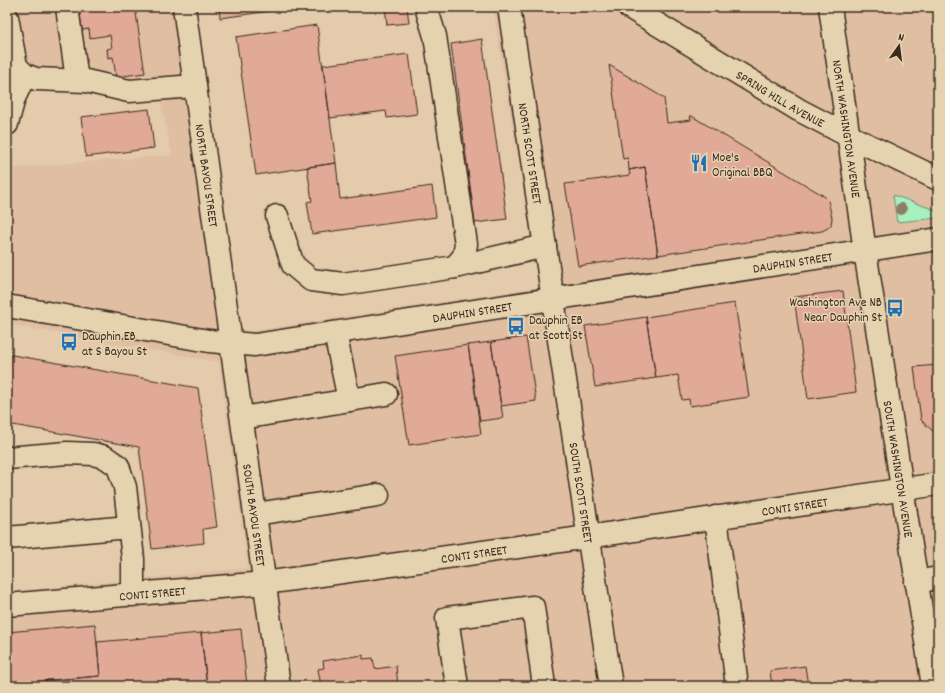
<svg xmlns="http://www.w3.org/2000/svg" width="945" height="693" font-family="Dekko,sans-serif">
<rect width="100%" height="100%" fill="#e4cbab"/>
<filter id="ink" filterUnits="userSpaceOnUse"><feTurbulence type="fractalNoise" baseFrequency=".025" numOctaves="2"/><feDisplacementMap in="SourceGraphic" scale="8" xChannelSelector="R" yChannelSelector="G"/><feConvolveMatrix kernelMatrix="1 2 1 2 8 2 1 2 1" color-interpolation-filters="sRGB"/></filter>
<g filter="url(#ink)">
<!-- built -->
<path fill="#e0bea2" d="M7,7H195L240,333L539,287L493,7H938V686H7V592L248,568L219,362L7,324V168L172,155L156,78L7,91Z"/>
<!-- green -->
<path fill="#a7f1c0" stroke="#718e6f" d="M893,195L938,211V218L897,222Z"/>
<!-- building -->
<path fill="#e0aa97" stroke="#3b2a1e" d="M79,7H135L145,73L116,77L113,57L108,58L107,49L112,48L110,35L90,38L89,29L82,30Z
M219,7H300L220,18Z
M385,7H407L409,23L387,25Z
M317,25L336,163L256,175L236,37Z
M482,39L507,219L475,223L451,44Z
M409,54L417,114L387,118L386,111L330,118L323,65Z
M609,65L664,98L667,123L691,120L690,115L824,196L828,200L832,218L831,225L828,228L822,231L658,255L645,167L629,170L628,158L623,159Z
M149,109L154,148L86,157L81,117Z
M336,163L340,199L432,186L436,217L312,234L307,202L312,201L307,167Z
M645,167L658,255L578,266L565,184L630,175L629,170Z
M843,291L856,392L808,399L794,297Z
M735,303L749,397L690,406L689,399L682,400L678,375L656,378L646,317Z
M646,317L656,378L595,387L585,326Z
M526,337L536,401L501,406L491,342Z
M491,342L503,418L480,421L468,345Z
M468,345L481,434L409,445L395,356Z
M7,354L198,388L217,527L203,529L204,543L152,549L139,447L7,424Z
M938,365V436L921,420L914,367Z
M938,510V533L935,511Z
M95,624L100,676L7,684V632Z
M241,629L247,686H207L201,633Z
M201,633L207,686H82L68,682L67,679L100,676L97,642Z
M363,655V659L373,658L375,669L396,666L398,686H321L318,669L324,668L323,661Z
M805,666L808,686H772L770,671Z
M67,679L68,682L82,686H40L47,684V680Z"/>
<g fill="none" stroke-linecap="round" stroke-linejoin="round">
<!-- minor casing -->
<g stroke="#3b2a1e" stroke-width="25">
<g id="minor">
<path d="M67,7L77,80"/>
<path id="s1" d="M184,7L279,686"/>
<path id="s2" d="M509,7L611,686"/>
<path id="s3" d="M629,7L799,110L849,136L938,179"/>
<path id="s4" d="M830,7L865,251L933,686"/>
<path d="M7,17L16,66L25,75L36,79L86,81L129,91L195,86"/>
<path d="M7,124L14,98L25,75"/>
<path d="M277,216L293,265L311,280L343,284L455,267L464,256L466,244L435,36L426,7"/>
<path d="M455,267L545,246"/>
<path id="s5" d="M7,306L209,341L255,345L938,239"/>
<path d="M335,333L349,400"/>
<path d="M242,418L386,394"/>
<path d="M7,458L67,453L93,454L105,457L118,466L125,487L133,559V595"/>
<path d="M256,514L378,495"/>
<path d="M716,517L737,686"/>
<path d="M7,538L129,527"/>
<path d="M916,582L938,578"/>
<path id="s6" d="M7,605L265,583L588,537L938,484"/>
<path d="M457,686L447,618L533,607L544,686"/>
</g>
</g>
<!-- minor -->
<use href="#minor" stroke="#e5d3b0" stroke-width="22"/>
</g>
<!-- trees -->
<circle fill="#8d7d66" cx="901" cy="209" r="6"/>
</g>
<!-- icons -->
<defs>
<g id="restaurant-bare" transform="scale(1.38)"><path d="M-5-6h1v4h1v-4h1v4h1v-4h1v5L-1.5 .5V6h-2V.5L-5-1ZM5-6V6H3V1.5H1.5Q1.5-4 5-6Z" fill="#1f6fb2" stroke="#e5d3b0" stroke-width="2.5" paint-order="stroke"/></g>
<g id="bus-bare" transform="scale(1.38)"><path d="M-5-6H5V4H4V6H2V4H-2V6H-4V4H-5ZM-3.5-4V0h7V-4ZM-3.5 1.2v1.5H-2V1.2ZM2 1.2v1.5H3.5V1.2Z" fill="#1f6fb2" stroke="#e5d3b0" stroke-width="2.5" paint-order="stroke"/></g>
</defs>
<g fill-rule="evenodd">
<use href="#restaurant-bare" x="699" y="163"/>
<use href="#bus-bare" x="895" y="308"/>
<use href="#bus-bare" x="516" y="326"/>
<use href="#bus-bare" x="69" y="342"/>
</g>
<g text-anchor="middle" stroke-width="3" stroke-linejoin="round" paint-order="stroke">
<!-- street labels -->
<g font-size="13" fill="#3b2a1e" stroke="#e5d3b0">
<text dy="5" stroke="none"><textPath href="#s3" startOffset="177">SPRING HILL AVENUE</textPath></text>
<text dy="5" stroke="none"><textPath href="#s4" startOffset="123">NORTH WASHINGTON AVENUE</textPath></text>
<text dy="5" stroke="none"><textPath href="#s2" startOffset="148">NORTH SCOTT STREET</textPath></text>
<text dy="5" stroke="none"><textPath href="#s1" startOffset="170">NORTH BAYOU STREET</textPath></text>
<text dy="5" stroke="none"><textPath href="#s5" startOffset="795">DAUPHIN STREET</textPath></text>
<text dy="5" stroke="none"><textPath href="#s5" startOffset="471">DAUPHIN STREET</textPath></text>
<text dy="5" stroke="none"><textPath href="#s4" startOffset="467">SOUTH WASHINGTON AVENUE</textPath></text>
<text dy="5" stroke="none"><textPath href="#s2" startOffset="491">SOUTH SCOTT STREET</textPath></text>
<text dy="5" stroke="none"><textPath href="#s6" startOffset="794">CONTI STREET</textPath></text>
<text dy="5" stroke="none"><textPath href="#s1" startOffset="513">SOUTH BAYOU STREET</textPath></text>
<text dy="5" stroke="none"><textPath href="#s6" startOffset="470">CONTI STREET</textPath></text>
<text dy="5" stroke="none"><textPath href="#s6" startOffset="146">CONTI STREET</textPath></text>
</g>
<!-- poi labels -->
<g font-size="13" fill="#3b2a1e" stroke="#e5d3b0" text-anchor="start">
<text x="712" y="161">Moe's<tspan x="712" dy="15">Original BBQ</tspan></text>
<text x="882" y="306" text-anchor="end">Washington Ave NB<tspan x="882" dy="15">Near Dauphin St</tspan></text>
<text x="529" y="324">Dauphin EB<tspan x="529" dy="15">at Scott St</tspan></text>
<text x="82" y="340">Dauphin EB<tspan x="82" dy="15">at S Bayou St</tspan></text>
</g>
</g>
<!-- margin -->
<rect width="945" height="693" fill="none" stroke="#e5d3b0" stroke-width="24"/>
<rect x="12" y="12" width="921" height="669" fill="none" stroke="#3b2a1e" stroke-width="1.5" filter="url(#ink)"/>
<!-- north arrow -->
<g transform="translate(899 46) rotate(14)" stroke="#e5d3b0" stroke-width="3" paint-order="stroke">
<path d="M0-3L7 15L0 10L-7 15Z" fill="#3b2a1e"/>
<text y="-6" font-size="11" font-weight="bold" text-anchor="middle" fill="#3b2a1e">N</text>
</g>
</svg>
